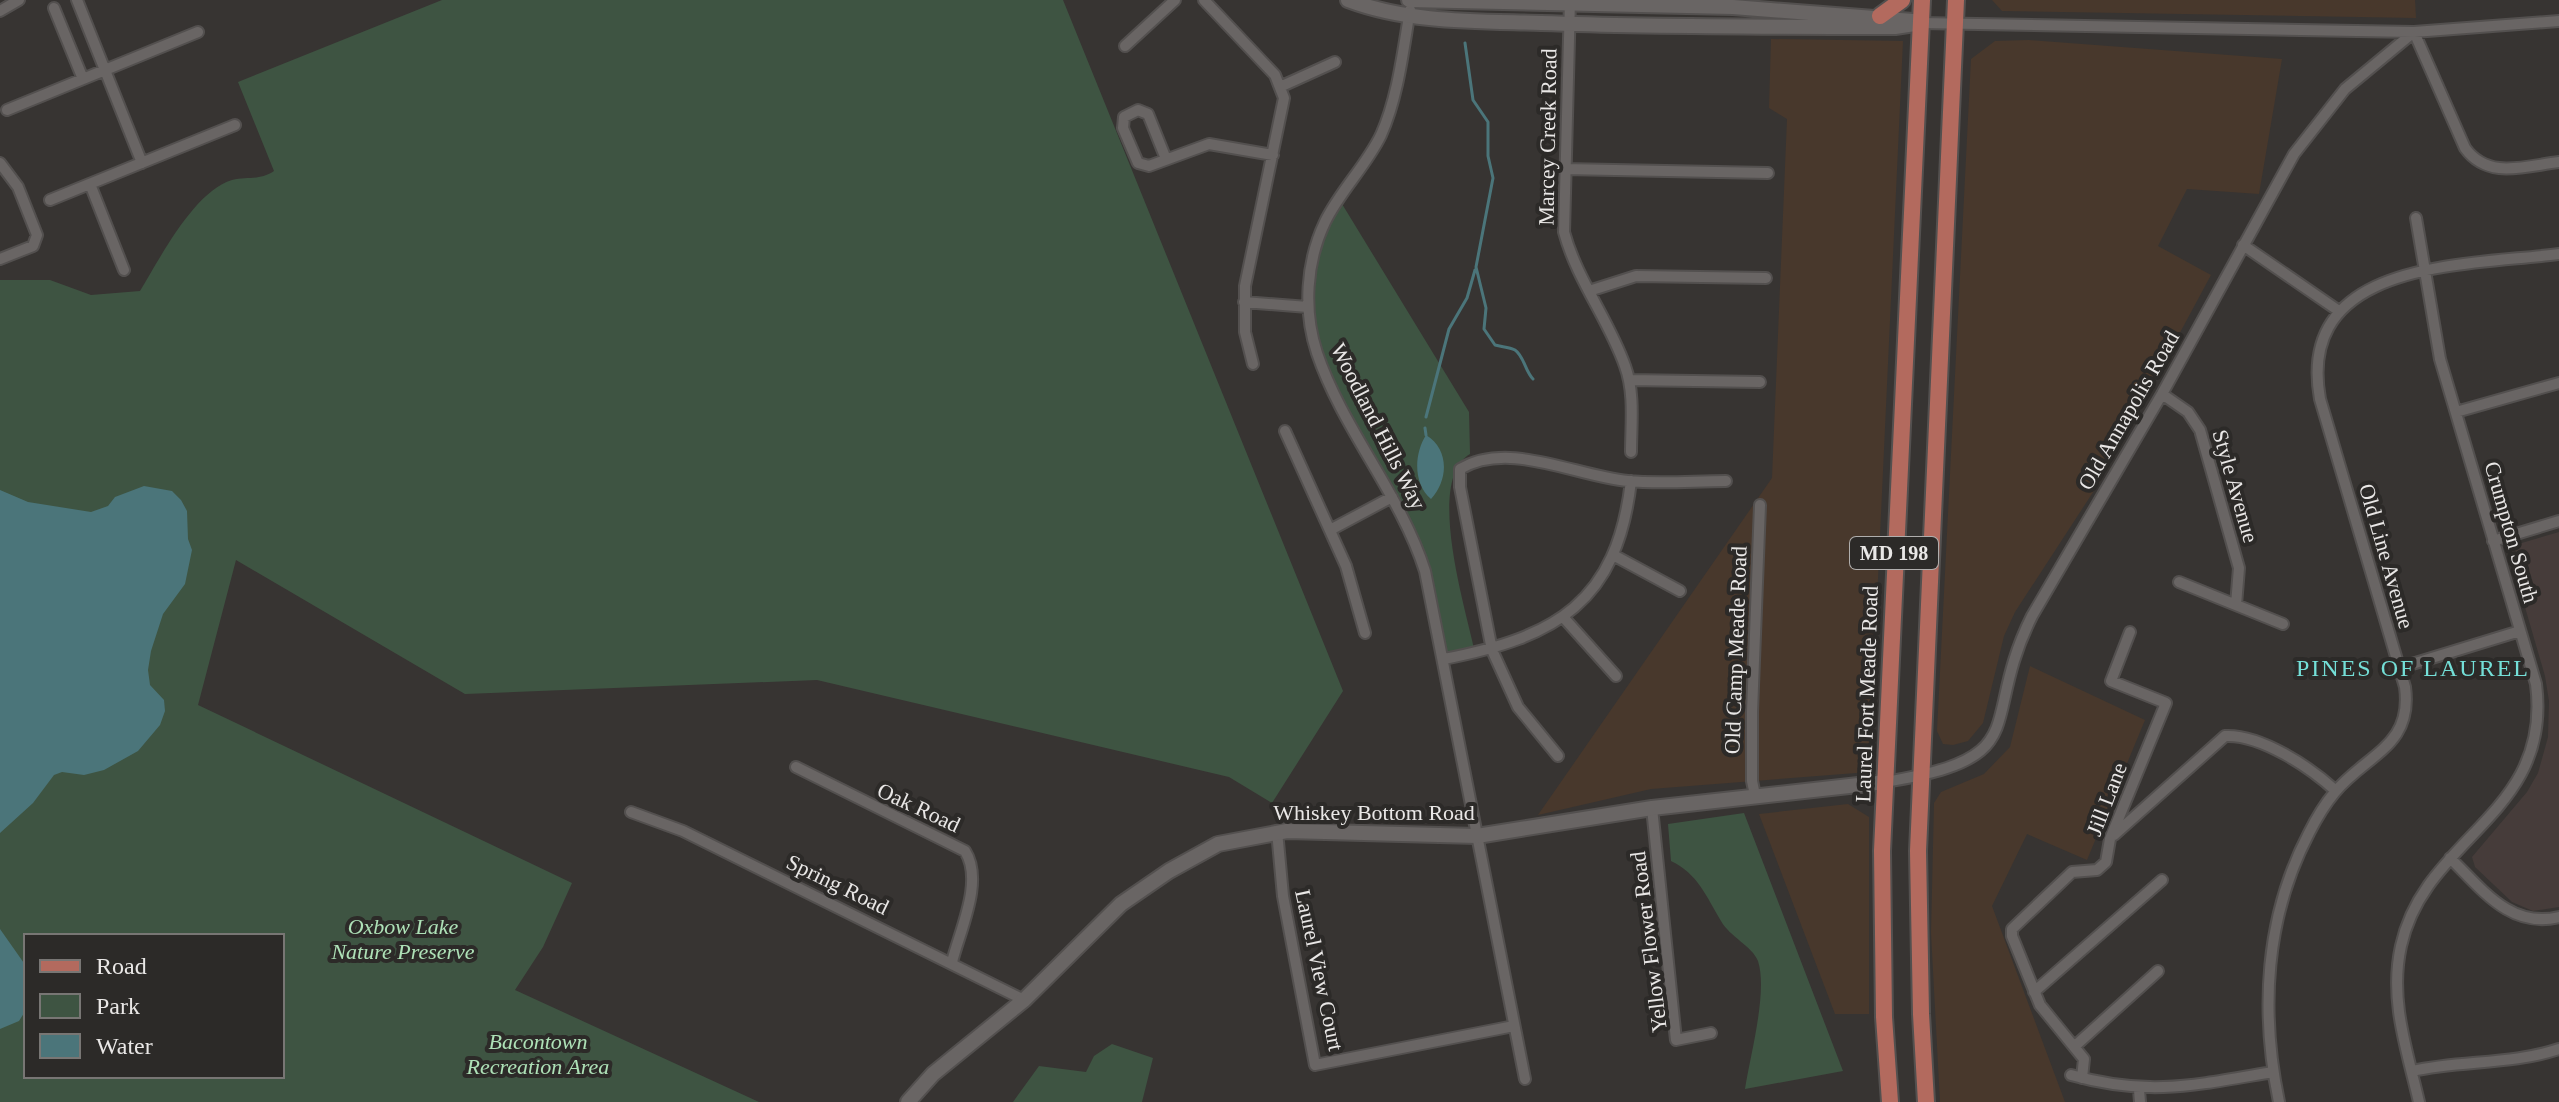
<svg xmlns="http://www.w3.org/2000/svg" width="2559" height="1102" font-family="Georgia,serif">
<rect width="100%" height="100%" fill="#373432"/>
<!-- commercial -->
<path fill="#48382c" d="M1992,0H2415L2416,18L2002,11Z
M1771,39L1903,41L1869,772L1651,789L1538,815L1772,478L1787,119L1769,108Z
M2029,40L2282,59L2259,194L2187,189L2158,246L2211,275L2099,483L2015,612L2004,636L1983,723L1968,741L1953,745L1943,744L1937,731L1971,59L1995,41Z
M2030,666L2145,720L2087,860L2027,834L1992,906L2065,1102H1940L1931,933L1934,803L1941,792L1984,774L2010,747Z
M1848,804L1869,817V1014H1835L1759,814Z"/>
<!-- built -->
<path fill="#463c3a" d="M2559,532V907L2533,911L2512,902L2475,867L2472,857L2527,792L2538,773L2548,737L2549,701L2545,676L2509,552L2515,545Z"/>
<!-- green -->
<path fill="#3e5442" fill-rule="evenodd" d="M442,0H1063L1343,691L1272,803L1229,777L817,680L465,694L236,560L198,705L572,883L543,947L515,990L759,1102H0V280H50L91,295L140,291C159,260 194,191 232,180C248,176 259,181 274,171L238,82ZM26,936H282V1076H26Z
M1339,199L1469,412L1470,454C1425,480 1466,609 1475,653L1444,659L1425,571L1334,390L1311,328V267Z
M1744,813L1843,1071L1745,1089C1750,1056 1768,992 1758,961C1752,946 1730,937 1721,921C1706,896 1698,874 1671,861L1668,824Z
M1112,1044L1153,1058L1142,1102H1013L1039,1066L1086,1072L1094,1056Z"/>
<!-- water -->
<path fill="#4b757a" d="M1426,435C1449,449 1449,479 1431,499C1413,484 1414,454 1426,435Z
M144,486L172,491L181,500L187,511L188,539L192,550L185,584L163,614L151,651L148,670L150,685L164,700L165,711L160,725L138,751L104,770L84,775L62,772L54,775L33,803L0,833V490L28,502L91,512L108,506L115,497Z
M0,929L26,966V1010L19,1021L0,1029Z"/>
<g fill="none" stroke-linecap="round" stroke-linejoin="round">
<!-- stream -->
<path stroke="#4b757a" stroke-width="3" d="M1465,43L1473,100L1488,122V156L1493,178L1476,267L1486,308L1484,329L1495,345C1502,347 1509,347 1515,350C1524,356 1525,371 1533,379
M1426,417L1449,329L1467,298L1475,270
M1425,428L1426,435"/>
<!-- street casing -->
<g stroke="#53504f" stroke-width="14">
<path id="street" d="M77,0L142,163
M1204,0L1275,75L1284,98L1245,286V332L1253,364
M1570,0L1564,232C1577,280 1609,320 1625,366C1635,393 1631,425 1631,452
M54,8L83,79
M1410,10C1403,51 1398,97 1381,135C1366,166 1340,191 1325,222C1306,262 1303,311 1317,353C1343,430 1400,493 1425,571L1525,1079
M0,11L19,0
M1921,23L2414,32L2559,21
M2414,32L2465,148C2488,180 2525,166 2559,162
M1125,46L1175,0
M1282,86L1335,62
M7,110L198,32
M1166,159L1148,114L1138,110L1124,117L1123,128L1138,163L1149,166L1209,144L1273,155
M0,163L18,187L37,235L33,246L0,259
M1564,169L1768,173
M90,184L124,270
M50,200L235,125
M2416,218L2440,359L2536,684C2553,815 2425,836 2401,946C2389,1000 2407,1050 2419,1102
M2243,245L2339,311
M1589,291L1636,276L1766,278
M1244,302L1308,307
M1629,380L1760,382
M2162,394L2188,412L2200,430L2239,568L2236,605
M2456,412L2559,383
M1285,431L1346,566L1365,633
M1330,530L1392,497
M2493,541L2559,521
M1615,556L1680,591
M2179,582L2283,624
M1564,618L1616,676
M1444,659C1556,637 1617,603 1631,481
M2399,668L2520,631
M1558,756L1518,707L1492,650L1460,487V469C1509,440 1575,476 1628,481C1660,484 1694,481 1726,481
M796,767L965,851C984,881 960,930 952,962
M1885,782C2038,757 1978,724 2032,616L2162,394L2294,154L2345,89L2414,32
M1755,795L1752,781V712L1760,505
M1652,808L1676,1040L1711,1033
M631,812L683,831L1024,1000
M1277,831L1283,896L1315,1065L1514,1026
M2114,835L2225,736C2261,734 2311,768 2336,791
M2450,858C2482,889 2510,929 2559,917
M2034,992L2162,880
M2075,1046L2158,971
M2412,1071C2462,1060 2511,1065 2559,1049
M2071,1075C2149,1097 2196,1085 2273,1072
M2082,1078L2084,1059L2040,1005L2012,936V929L2072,872L2097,870L2106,862L2110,839L2166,703L2111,681L2130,632
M2139,1090L2140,1102
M2279,1102C2260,1011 2265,917 2309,833C2316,819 2325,804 2335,792C2367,754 2413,746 2405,687L2320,399C2295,259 2467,266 2559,254"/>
</g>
<!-- secondary casing -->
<g stroke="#53504f" stroke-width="18">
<path id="secondary" d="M1348,0C1409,23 1476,21 1541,23C1659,27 1777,27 1895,27L1921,23
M1409,0L1733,7L1913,21
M908,1102L933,1074L1024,1000L1121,904L1169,871L1218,844L1287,831L1477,836L1652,808L1885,782"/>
</g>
<!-- primary casing -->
<g stroke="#53504f" stroke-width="20">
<path id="primary" d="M1880,16L1902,0
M1890,1102L1884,1017L1882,851L1922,0
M1926,1102L1921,1014L1918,851L1956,0"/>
</g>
<!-- street -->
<use href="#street" stroke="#696564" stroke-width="10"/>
<!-- secondary -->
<use href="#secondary" stroke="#696564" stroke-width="14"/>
<!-- primary -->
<use href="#primary" stroke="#b36a5e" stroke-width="16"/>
</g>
<g text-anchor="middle" stroke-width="8" stroke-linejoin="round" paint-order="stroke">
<!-- shield labels -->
<rect fill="#2c2a28" stroke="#b0aead" stroke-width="2" x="1850" y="537" width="88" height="32" rx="6"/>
<g font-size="20" font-weight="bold" fill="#e9e7e6">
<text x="1894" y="560">MD 198</text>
</g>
<!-- street labels -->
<g font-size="22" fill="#e9e7e6" stroke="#2c2a28">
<text transform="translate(1547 137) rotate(-89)" y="8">Marcey Creek Road</text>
<text transform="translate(2128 410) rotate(-60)" y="8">Old Annapolis Road</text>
<text transform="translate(1379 426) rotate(63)" y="8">Woodland Hills Way</text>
<text transform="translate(2236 486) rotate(74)" y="8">Style Avenue</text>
<text transform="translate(2512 532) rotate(74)" y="8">Crumpton South</text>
<text transform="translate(2387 556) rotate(74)" y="8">Old Line Avenue</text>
<text transform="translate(1735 650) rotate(-88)" y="8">Old Camp Meade Road</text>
<text transform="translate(1866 694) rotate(-88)" y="8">Laurel Fort Meade Road</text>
<text transform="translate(2106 799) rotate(-69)" y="8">Jill Lane</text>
<text transform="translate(919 807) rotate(25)" y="8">Oak Road</text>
<text x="1374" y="820">Whiskey Bottom Road</text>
<text transform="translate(838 884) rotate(26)" y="8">Spring Road</text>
<text transform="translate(1648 942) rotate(-97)" y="8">Yellow Flower Road</text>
<text transform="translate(1320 970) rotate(78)" y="8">Laurel View Court</text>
</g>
<!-- park labels -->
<g font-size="22" font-style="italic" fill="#aee1b7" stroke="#2c2a28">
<text x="403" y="934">Oxbow Lake<tspan x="403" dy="25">Nature Preserve</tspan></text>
<text x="538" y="1049">Bacontown<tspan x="538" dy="25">Recreation Area</tspan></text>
</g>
<!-- neighbourhood labels -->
<g font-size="24" letter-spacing="2" fill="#74dfd7" stroke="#2c2a28">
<text x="2413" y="676">PINES OF LAUREL</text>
</g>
</g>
<!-- legend -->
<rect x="24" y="934" width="260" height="144" fill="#2c2a28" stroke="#787674" stroke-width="2"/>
<rect x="40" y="960" width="40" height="12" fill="#b36a5e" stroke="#787674" stroke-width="2"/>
<text x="96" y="974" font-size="24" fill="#e9e7e6">Road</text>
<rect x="40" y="994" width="40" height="24" fill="#3e5442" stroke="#787674" stroke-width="2"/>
<text x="96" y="1014" font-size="24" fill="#e9e7e6">Park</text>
<rect x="40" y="1034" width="40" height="24" fill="#4b757a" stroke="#787674" stroke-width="2"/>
<text x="96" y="1054" font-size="24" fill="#e9e7e6">Water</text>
</svg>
